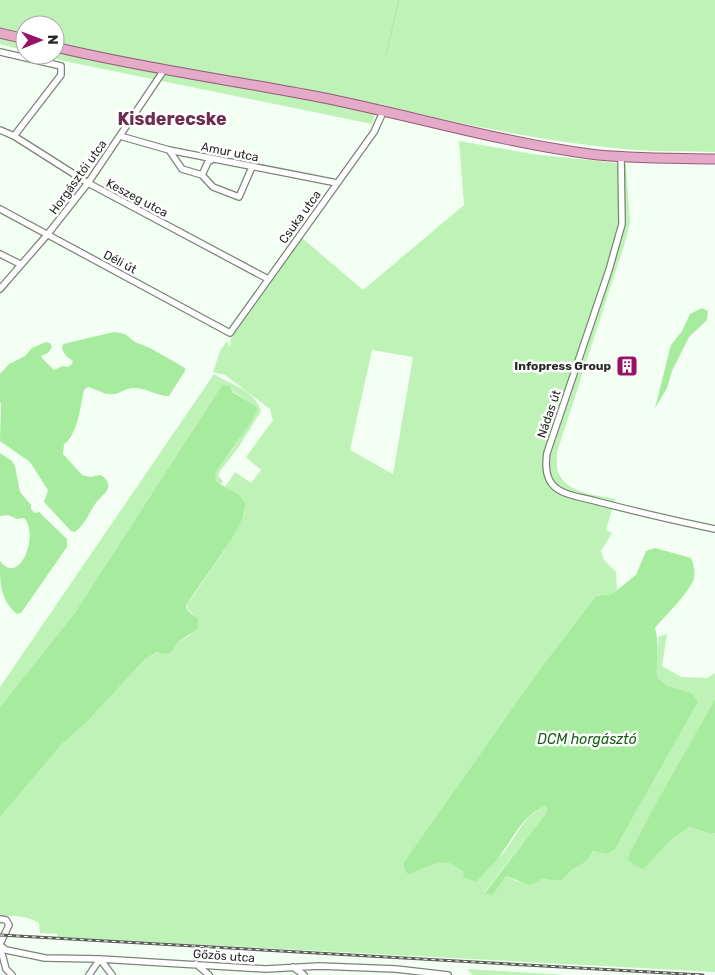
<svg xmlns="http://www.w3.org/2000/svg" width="715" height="975" font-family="Rubik,sans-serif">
<rect width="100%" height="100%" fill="#f4fff3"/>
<!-- green -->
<path fill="#bef2b7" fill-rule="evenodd" d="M0,0H715V152C685,151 653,152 623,149C540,141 460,124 379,104L372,124L64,61L40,55H55V25H25V51L0,44Z
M459,141L532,154L626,164L630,222L626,239L557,452C557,458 556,466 558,472C566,493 596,495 615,499L606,530L612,533L601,551L604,560L616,572L617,589L612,594L596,596L540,669L404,862V869L408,875C419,869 435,861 448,863C453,864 458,869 463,871C472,868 492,863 499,857C516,841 522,815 545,806L547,808L546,813L485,892L493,895L506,876L519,882L542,879L561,881L573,869L587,861L593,851L607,854L615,849L698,702L692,693L667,686L657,677C656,663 659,651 658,637L667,634L662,666L681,677L707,678L715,673V699L660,796L644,869L672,839L690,827L711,834L715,833V972L57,937V934L40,933L39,923C26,916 15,914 0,918V817L62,744L87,722L145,659L158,652L165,654L171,653L178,642L190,635L193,614L187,609L188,603L224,551L242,518L245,513L243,499L225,487L235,472L251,483L261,470L246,457L273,420L270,409L225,375L213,372L220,351L227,341L230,348L231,338L302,238L363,290L464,205ZM372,350L413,357L393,474L350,450Z
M214,374C231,385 255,390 261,411L238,448L220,471L218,476L223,481L221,484C216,482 214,479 215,473L238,441L255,405L222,385L74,614L0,707V687Z
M467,969L567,975H473Z"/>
<!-- water -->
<path fill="#a6eb9e" d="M702,308L708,311L707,320L689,337L672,371L667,388L655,408L671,345L682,331L690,314Z
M114,332L125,334L135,342L150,348L185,368V371L169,396C159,397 147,388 134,388C127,388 122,392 115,394C106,396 96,389 88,387L84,390C81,404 77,437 64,444L63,454L82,475L90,477L101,475C105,478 110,482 108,488C107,492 102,496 98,500C90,510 86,524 75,532L71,531L44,502L48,490L30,462L0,441L1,404L0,402V374L9,364L25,356L32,348L46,342L50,343L52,347L48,353L41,356L43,359L54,370L62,366L68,367L72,364L73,361L66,356L62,349L63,344Z
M222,385L230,386L232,392L255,405L257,409L251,422L215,473L216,481C224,488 238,492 244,501C254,519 195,587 186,607L188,611L198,619L197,629L178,642L171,653L165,654L157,652L145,659L87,722L62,744L0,817V707L74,614Z
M0,453L12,461L15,466L20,492L31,505V509L35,513L39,512L67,539V547L21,613L17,614C0,600 0,583 0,561C19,587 40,535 24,518L17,519L8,515L0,516Z
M655,548L691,558C694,564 696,574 693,581C686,596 666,615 655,628C660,645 656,659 657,677L667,686L692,693L698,702L615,849L607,854L593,851L587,861L573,869L561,881L542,879L529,885L506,876L493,895L485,893L546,813L547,808L545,806C523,814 512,841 498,858C491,866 483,874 476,882L464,877L463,871C458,869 453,864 448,863C435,861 419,870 408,875L404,869V862L540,669L596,596L612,594L636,575L646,551Z
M715,699V833L711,834L690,827L672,839L644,869L634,865L628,859L630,853L660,796Z"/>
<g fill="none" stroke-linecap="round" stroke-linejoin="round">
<!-- stream -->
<path stroke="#a6eb9e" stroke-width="1" d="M386,55L399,0"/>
<!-- street casing -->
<g stroke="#7a8578" stroke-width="8">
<path id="street" d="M0,52L61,66V75L14,136
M0,130L14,136L88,183L268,279
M120,136L169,150L337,183
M169,150L182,169L202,175L213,187L239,197L252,167
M621,157L622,224L609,270L547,453C545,466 545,482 559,490C570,497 587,498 599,502C638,512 676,521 715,529
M202,175L208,162L213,159
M0,209L230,333L374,132L383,112
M0,254L20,264
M0,289L47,235L88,183L164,70
M0,919L6,920L9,925L0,944
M0,945L6,950L45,958L100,959L266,969L319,966L396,969L448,975
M0,946L6,969L12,975
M196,964L209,975
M293,967L304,975
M89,975L100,959L112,975"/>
</g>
<!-- primary casing -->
<g stroke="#965878" stroke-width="11">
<path id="primary" d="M0,33L25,39
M55,47C142,68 231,80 319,97C410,115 499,142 590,154C631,159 674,158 715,159"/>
</g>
<!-- street -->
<use href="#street" stroke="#fff" stroke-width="5.5"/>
<!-- primary -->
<use href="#primary" stroke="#e4aac8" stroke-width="9"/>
<!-- rail casing -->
<g stroke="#585e57" stroke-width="3">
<path id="rail" d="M0,935L703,975"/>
</g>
<!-- rail -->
<use href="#rail" stroke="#fff" stroke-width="1" stroke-dasharray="4" stroke-linecap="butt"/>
</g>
<!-- icons -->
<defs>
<g id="building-square" transform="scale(1.125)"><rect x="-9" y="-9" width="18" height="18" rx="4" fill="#971167" stroke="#fff"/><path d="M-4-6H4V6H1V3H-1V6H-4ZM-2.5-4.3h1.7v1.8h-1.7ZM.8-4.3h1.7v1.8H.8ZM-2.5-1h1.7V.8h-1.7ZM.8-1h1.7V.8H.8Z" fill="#fff"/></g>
</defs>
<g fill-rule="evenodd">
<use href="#building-square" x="627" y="366"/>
</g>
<g text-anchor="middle" stroke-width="5" stroke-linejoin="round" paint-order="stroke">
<!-- street labels -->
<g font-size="12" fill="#262a25" stroke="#fff">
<text transform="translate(230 152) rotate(11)" y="4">Amur utca</text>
<text transform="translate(78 177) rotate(-54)" y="4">Horgásztói utca</text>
<text transform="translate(137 198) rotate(28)" y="4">Keszeg utca</text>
<text transform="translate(300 217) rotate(-54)" y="4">Csuka utca</text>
<text transform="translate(120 262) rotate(28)" y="4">Déli út</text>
<text transform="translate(549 414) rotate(-71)" y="4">Nádas út</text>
<text transform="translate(224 956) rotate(4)" y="4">Gőzös utca</text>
</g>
<!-- poi labels -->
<g font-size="12" font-weight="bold" fill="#262a25" stroke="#fff" text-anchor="end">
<text x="611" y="370">Infopress Group</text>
</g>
<!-- water labels -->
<g font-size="14" font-style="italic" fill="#1d6018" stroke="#fff">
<text x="587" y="744">DCM horgásztó</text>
</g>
<!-- district labels -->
<g font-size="18" font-weight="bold" fill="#6c2d50" stroke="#fff">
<text x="172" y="125">Kisderecske</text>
</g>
</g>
<!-- north arrow -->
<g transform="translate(40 40) rotate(89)"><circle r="24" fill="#ffffff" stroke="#a8aaa8"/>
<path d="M0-4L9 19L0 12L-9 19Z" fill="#971167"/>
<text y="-8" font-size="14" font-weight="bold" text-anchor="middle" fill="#262a25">N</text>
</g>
</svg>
